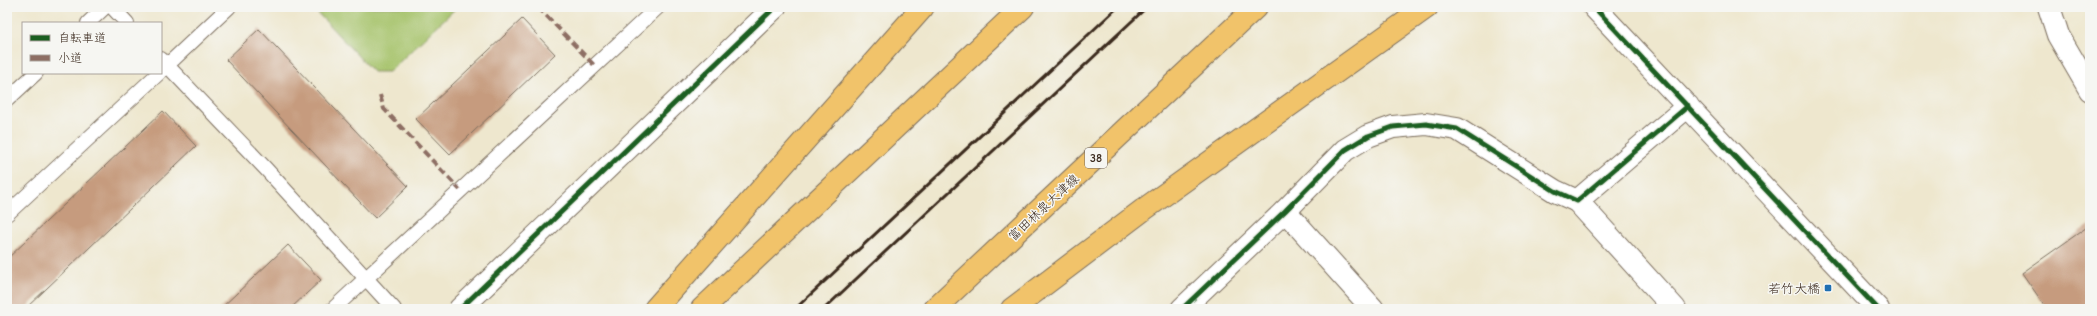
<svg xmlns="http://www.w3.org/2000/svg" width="2097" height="316" font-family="'Comic Neue','Klee One',sans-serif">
<rect width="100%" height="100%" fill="#f6f6f2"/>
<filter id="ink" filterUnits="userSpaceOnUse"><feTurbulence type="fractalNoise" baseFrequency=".025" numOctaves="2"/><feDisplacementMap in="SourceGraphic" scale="8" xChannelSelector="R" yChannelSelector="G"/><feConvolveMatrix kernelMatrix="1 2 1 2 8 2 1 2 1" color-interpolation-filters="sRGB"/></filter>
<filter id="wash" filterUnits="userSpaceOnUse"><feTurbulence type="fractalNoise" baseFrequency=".012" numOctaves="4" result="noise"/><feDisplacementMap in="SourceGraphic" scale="16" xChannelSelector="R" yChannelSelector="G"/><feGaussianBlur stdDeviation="0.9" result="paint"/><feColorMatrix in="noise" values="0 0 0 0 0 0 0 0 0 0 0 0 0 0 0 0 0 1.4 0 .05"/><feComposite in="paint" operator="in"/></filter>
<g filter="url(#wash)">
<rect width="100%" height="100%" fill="#eee7ce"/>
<!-- green -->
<path fill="#a5c269" stroke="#707644" d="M312,7H457L389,72H373Z"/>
<g id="blocks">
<!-- building -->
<path fill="#c69b7e" d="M522,19L555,54L450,154L416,119Z
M259,29L408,186L375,218L226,60Z
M163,111L196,146L25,309H7V259Z
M2090,225V309H2047L2022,273Z
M288,245L321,280L290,309H220Z"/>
</g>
</g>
<g filter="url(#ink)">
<use href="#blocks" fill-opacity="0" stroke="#7a6c5c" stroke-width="1"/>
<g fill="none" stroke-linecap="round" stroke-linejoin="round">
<!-- service casing -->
<g stroke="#7a6c5c" stroke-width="16">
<path id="service" d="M112,7L127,23
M88,23L105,7
M161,59L266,169L394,309
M161,71L229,7
M7,100L36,73
M7,214L159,73
M333,309L658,7"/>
</g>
<!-- minor casing -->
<g stroke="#7a6c5c" stroke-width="24">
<path id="minor" d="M1577,201L1675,309
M1285,211L1373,309"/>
</g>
<!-- tertiary casing -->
<g stroke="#7a6c5c" stroke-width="24">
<path id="tertiary" d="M1594,7L1878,309
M2049,7L2058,35L2090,90
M460,309L775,7
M1182,309L1285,211L1345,150L1368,136L1393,127L1426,124L1457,129L1555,191L1577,201L1688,106"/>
</g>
<!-- primary casing -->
<g stroke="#7a6c5c" stroke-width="24">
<path id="primary" d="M655,309L923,7
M702,309L1023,7
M934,309L1256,7
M1012,309L1143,210L1427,7"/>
</g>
<!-- service -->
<use href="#service" stroke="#fff" stroke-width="14"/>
<!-- minor -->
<use href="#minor" stroke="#fff" stroke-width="22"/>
<!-- tertiary -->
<use href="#tertiary" stroke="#fff" stroke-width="22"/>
<!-- primary -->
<use href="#primary" stroke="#f1c36a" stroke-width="22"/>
<!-- rail -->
<path stroke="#3b2a1e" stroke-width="3" d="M795,309L1118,7
M824,309L1147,7"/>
<!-- quiet -->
<path stroke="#8d6e63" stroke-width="4" stroke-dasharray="8 4" stroke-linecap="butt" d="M538,7L594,65
M380,95L384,109L460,190"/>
<!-- cycleway casing -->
<g stroke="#f6f6f2" stroke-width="8">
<path id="cycleway" d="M1594,7L1878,309
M460,309L775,7
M1182,309L1285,211L1345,150L1368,136L1393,127L1426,124L1457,129L1555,191L1577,201L1688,106"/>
</g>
<!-- cycleway -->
<use href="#cycleway" stroke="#1b5e20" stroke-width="5"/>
</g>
</g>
<!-- markers -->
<rect fill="#1f6fb2" stroke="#f6f6f2" stroke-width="1.5" x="1824" y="284" width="8" height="8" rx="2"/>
<g text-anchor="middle" stroke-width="3" stroke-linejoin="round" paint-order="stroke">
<!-- shield labels -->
<rect fill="#f6f6f2" stroke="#73675e" stroke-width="1" x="1085" y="148" width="22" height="20" rx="3"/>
<g font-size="12" font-weight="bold" fill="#3b2a1e">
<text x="1096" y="162">38</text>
</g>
<!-- street labels -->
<g font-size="13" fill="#3b2a1e" stroke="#f6f6f2">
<text transform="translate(1043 207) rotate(-43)" y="5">富田林泉大津線</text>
</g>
<!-- poi labels -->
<g font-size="13" fill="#3b2a1e" stroke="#f6f6f2" text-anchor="end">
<text x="1820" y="293">若竹大橋</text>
</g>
</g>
<!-- margin -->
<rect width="2097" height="316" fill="none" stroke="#f6f6f2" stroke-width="24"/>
<!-- legend -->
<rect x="22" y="22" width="140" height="52" fill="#f6f6f2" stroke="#aba49d"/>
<rect x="30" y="35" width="20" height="6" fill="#1b5e20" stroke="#aba49d"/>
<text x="58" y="42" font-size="12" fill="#3b2a1e">自転車道</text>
<rect x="30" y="55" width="20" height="6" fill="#8d6e63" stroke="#aba49d"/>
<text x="58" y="62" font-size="12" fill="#3b2a1e">小道</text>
</svg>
